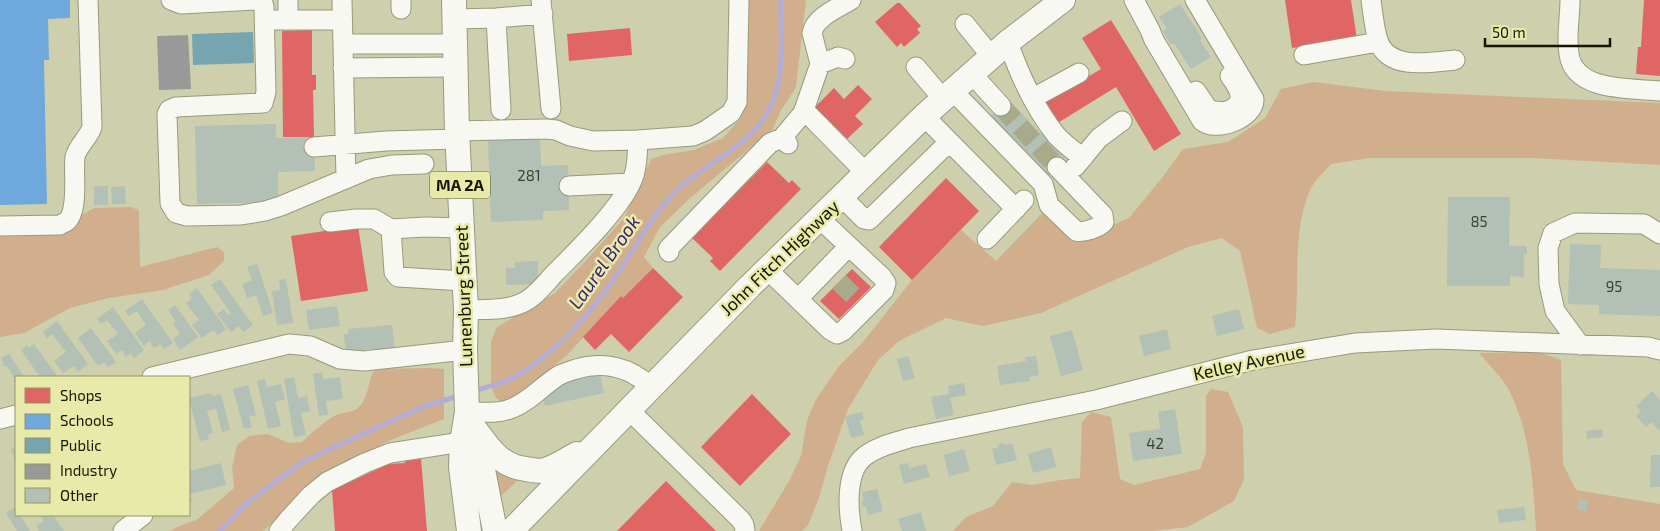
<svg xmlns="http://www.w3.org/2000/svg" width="1660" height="531" font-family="'Exo 2',sans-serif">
<rect width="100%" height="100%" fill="#cecfac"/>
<!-- green -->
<path fill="#d2af8c" d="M746,0H806L796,87L780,112L773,129L690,198L660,227L644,257L653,268L623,298L621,296L568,354L517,399L503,403L496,398L491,386V341L497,327L555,293L589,257L624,218L651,159L663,155L694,150L723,138L741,118L743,101Z
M1313,82L1386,91L1660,103V165L1532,158H1369L1331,164C1324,172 1313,182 1309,192C1292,235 1300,282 1295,327L1270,334L1257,328L1240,251L1222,238L1188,247L1041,313L983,326L946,318L899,341L878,360L848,409L828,466L819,498L808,525L802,531H759L789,481L801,456L807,420L817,398L839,366L863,342L912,280L961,230L996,261L1049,206L1078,241L1129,218L1162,178L1183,149L1228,142L1265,118L1281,89Z
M132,207L139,211L140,267L217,247L224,252V261L209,275L163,290L109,298L70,308L24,333L0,337V231L73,220L94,208Z
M1539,352L1561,360L1563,464L1576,490L1660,504V531H1536C1533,484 1531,435 1510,392C1503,378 1489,365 1479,353Z
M429,368L444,369V419L391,440L330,469L263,531H171L177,527L198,519L234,488L232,467L237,445L249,436L268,434L289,443L302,442C312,433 323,422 336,415C343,412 353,413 358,408C371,394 366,383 375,369Z
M1211,389L1228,392L1243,427L1244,479L1234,501L1188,527L1154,531H953L966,517L993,506L1012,482L1032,485L1060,480L1080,478L1082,422L1091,412L1111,417L1120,479L1134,485L1200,469L1206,453V396Z
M495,469L519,479L501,496L496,472Z"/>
<!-- shops -->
<path fill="#e06666" d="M1285,0H1351L1357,39L1292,48Z
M1644,0H1660V76L1636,74L1638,47H1641Z
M897,3H900L921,26L917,29L920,33L904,47L901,43L897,47L875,22Z
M1111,20L1181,134L1154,151L1116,87L1056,124L1044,103L1101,69L1082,38Z
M630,28L632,55L569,61L567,34Z
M312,30V75H316V90H313L314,137H283L282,31Z
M858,85L872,99L855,116L863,124L847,139L823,115L821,117L813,109L834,88L844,99Z
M767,162L789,183L792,180L801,189L720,271L710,261L713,258L692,238Z
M946,178L979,211L912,280L879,247Z
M358,226L368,291L301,301L291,236Z
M653,268L683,297L629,352L611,334L595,350L583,337L621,296L623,298Z
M852,269L871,287L839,319L820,301Z
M752,394L791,434L740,486L701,447Z
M421,459L427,531H335L332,490L389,464L405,463L404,460Z
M666,481L716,531H617Z"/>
<!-- schools -->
<path fill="#6fa8dc" d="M0,0H70V18L48,19L49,60H44L47,204L0,205Z"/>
<!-- public -->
<path fill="#76a5af" d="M253,32L254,63L193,65L192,34Z"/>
<!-- industry -->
<path fill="#999" d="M188,35L191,89L159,90L157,36Z"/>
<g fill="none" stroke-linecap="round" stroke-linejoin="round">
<!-- stream -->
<path stroke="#b3add5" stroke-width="5" d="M473,391C491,386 511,381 526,370C568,342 599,303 625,262C642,236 657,209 679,188C707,163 746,148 766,115C787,81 780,38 781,0
M220,531L248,502L304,461L420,408L461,395"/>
</g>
<!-- building -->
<path fill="#b2c0b6" d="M1180,4L1202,38L1200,40L1211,57L1191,69L1174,43L1171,45L1163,31L1167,28L1159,17Z
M1008,99L1065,159L1048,176L991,116Z
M276,124V138L314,137L315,171L278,172V202L197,204L195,126Z
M540,138L541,166L568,165L569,210L543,211V220L491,222L488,140Z
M94,186H108V205H94Z
M125,186L126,204H112L111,187Z
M1448,197H1510L1509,246H1527V254H1524V277L1510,276V286H1447Z
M1570,244L1601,245L1600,268L1660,270V316L1599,314V305L1568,304Z
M538,261V284L506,285V268H515V262Z
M257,264L273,313L263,316L256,295L247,298L242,284L252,280L247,267Z
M220,279L253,325L243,332L239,326L231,332L217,314L224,309L228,315L231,313L211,285Z
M286,279L293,323L277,325L272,291L280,290L279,280Z
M197,288L226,329L218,335L214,330L202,338L192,325L199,320L186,303L192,298L189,294Z
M142,299L173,343L164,349L160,344L154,348L149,341L144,346L135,333L146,325L137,311L129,316L125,311Z
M175,305L198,337L180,350L173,339L180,334L173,324L176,322L168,310Z
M337,306L340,326L309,330L306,310Z
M113,307L144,350L134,358L131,353L126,357L122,350L116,354L107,341L118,334L107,320L101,324L97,319Z
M1239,309L1244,329L1217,336L1212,316Z
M57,321L88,364L78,372L74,366L63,373L54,361L66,352L52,334L47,338L43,332Z
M392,325L395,352L371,355L370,349L346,352L344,334H348V329Z
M91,328L116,362L108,367L104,362L98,366L78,338Z
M1167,329L1171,349L1144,356L1139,336Z
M1072,330L1083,370L1061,376L1050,336Z
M34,344L57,376L55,377H40L21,350L27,345L29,348Z
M9,354L24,377H16V382L15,383L13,380L15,379L7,366L5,367L2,364L4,363L1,358Z
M908,356L915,378L903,381L897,359Z
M1036,356L1039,375L1029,377L1030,381L1000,385L997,366L1026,361L1025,357Z
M599,369L604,393L545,406L542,391Z
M322,372L323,379L340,377L343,399L326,401L328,415L319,416L313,374Z
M294,377L298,398L307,396L310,411L301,413L306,435L294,437L284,379Z
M265,379L267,387L281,384L285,399L275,402L281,426L268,429L257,381Z
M964,383L966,395L950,398L954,415L936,419L931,397L949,394L948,386Z
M248,385L256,415L249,417L252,427L244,429L233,389Z
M1652,391L1660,400V431L1651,422L1646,427L1636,416L1641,411L1636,406Z
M211,393L212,396L221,394L230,430L222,432L216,409L207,411L213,433L208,435L209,439L200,441L189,398Z
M1175,409L1182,454L1133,461L1129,433L1160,429L1158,412Z
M862,412L864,419L860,420L864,435L851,438L845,416Z
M1602,429L1603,437L1587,439L1586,431Z
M1003,443L1004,445L1012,443L1017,460L996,465L992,449L999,447L998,445Z
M1051,447L1056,467L1033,473L1028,454Z
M16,448V464L11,449Z
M964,449L970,471L949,476L944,455Z
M1651,455H1660V487H1650Z
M221,463L226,485L190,494L192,502L189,503V471Z
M908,463L909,468L926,464L930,477L904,484L899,465Z
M877,489L883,511L868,515L866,506L863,507L862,501L864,500L862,492Z
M1579,499L1587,500V511L1578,510Z
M15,507L16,515H20L30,531H17L6,513Z
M1524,507L1526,520L1499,523L1497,510Z
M921,512L926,531H902L898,519Z
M40,515H53L64,531H39L36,526L44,521Z"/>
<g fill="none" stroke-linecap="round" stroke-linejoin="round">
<!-- minor-tunnel -->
<path stroke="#a9aa8a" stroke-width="19" stroke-dasharray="19 9" stroke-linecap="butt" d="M1001,106L1057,167
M839,282L858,300"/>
<!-- minor casing -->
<g stroke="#98997d" stroke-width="21">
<path id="minor" d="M171,0L181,4L257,0L263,3L264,7L266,92L263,103L176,107L169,110L167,114L170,203L176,213L187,216L241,215L265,211L281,206L369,169L392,165L424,164
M288,0V20
M342,0L346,179
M401,0V9
M541,0L551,109
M1134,0L1150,30L1154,40L1202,121C1216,133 1255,118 1254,99L1195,0
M1371,0C1373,13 1374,30 1379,43C1391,71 1432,62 1455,60
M1570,0C1570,17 1566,37 1569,54C1574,92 1631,88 1660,91
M496,18L501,110
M455,19L496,18L543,14
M265,20H342
M965,24L991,56
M1008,42C1019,74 1035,108 1056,135C1064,144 1074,151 1083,158
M343,44H455
M1304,55L1378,42
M820,64L838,57L845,59
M916,67L943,99
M343,68L456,67
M971,73L1001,106
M952,90L1043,184L1049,205L1076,231C1083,233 1099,228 1104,222L1103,215L1057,167
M1196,91L1208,109C1220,114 1241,112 1240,95C1239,88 1234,82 1230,76
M1033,98L1079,73
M804,110L866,173
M924,116L1016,209
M457,131L546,129L556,130L570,136L593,141L638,140L693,136L705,131L731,113L737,102L739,0
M788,144L782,138L803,113L820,64L812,33C815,17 838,8 851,0
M314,147L386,141L458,139
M1075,167L1099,138L1122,121
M569,186L631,183
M842,197L864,219L869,220L949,142
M330,222L356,219H374L391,229L425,227L462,228
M0,226L60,225C62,223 65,223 67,221C79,210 73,173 75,157C78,145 88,139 92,127L88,0
M391,229L394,272L398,277L464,281
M987,239L1024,200
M669,252L668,249L770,143L782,138
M768,270L830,330L837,334L843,331L884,290L886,283L882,277L820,219
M798,299L849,246
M466,310C483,309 506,311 522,303C536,297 546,282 556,272C578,250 623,206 633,178C638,166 637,153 638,140
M1580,345L1555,311L1549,284L1548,248L1553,233L1575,223L1644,224L1660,234
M152,377L289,344L310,346L340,359L364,361L465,350
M629,410L741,520L744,525L745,531
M467,412C481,412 497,414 510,409C528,403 542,386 558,376C563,373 570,371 576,369C604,361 630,367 651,387
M0,419L16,415
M123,531L143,515
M279,531L288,520L311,495L327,482L365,463L390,453L462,442
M852,531C848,509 845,471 865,456C878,446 894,443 909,438L1096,400L1253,360L1355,343L1436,339L1648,347L1660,350"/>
</g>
<!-- major casing -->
<g stroke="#98997d" stroke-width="26">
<path id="major" d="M454,0L457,131L466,310L465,350L467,412L462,442L461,467L469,531
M475,429C489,448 500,466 526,469C532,470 539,472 545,470C556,467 567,459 577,454
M476,434L495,531
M511,531L750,286L924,116L1008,42L1063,0"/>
</g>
<!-- minor -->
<use href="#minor" stroke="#f8f8f3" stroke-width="19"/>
<!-- major -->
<use href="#major" stroke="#f8f8f3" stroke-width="24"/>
</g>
<g text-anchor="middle" stroke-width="5" stroke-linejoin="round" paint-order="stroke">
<!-- number labels -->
<g font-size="15" fill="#3e412e">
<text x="529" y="181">281</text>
<text x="1479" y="227">85</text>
<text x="1614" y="292">95</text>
<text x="1155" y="449">42</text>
</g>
<!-- shield labels -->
<rect fill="#e8eaaa" stroke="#565634" stroke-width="1" x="430" y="171.5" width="60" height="27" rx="4"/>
<g font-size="16" font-weight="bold" fill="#171701">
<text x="460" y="191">MA 2A</text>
</g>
<!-- street labels -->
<g font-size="18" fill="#171701" stroke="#e8eaaa">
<text transform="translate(780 258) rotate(-44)" y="6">John Fitch Highway</text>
<text transform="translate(464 296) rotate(-92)" y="6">Lunenburg Street</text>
<text transform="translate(1249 363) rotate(-12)" y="6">Kelley Avenue</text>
</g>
<!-- water labels -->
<g font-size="19" font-style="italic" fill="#392276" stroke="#e8eaaa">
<text transform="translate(604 262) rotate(-55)" y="7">Laurel Brook</text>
</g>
</g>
<!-- legend -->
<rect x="15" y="376" width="175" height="140" fill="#e8eaaa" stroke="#949666"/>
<rect x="25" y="388" width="25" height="15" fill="#e06666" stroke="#949666"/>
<text x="60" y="401" font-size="15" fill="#171701">Shops</text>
<rect x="25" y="414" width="25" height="15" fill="#6fa8dc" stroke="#949666"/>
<text x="60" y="426" font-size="15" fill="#171701">Schools</text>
<rect x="25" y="438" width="25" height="15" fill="#76a5af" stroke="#949666"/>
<text x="60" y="451" font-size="15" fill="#171701">Public</text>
<rect x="25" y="464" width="25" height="15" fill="#999999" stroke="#949666"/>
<text x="60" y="476" font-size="15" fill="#171701">Industry</text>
<rect x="25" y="488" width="25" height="15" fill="#b2c0b6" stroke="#949666"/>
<text x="60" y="501" font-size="15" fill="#171701">Other</text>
<!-- scale -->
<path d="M1485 38v8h125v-8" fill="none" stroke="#171701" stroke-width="2.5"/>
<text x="1492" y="38" font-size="15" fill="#171701" stroke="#e8eaaa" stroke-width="4" paint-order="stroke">50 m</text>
</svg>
